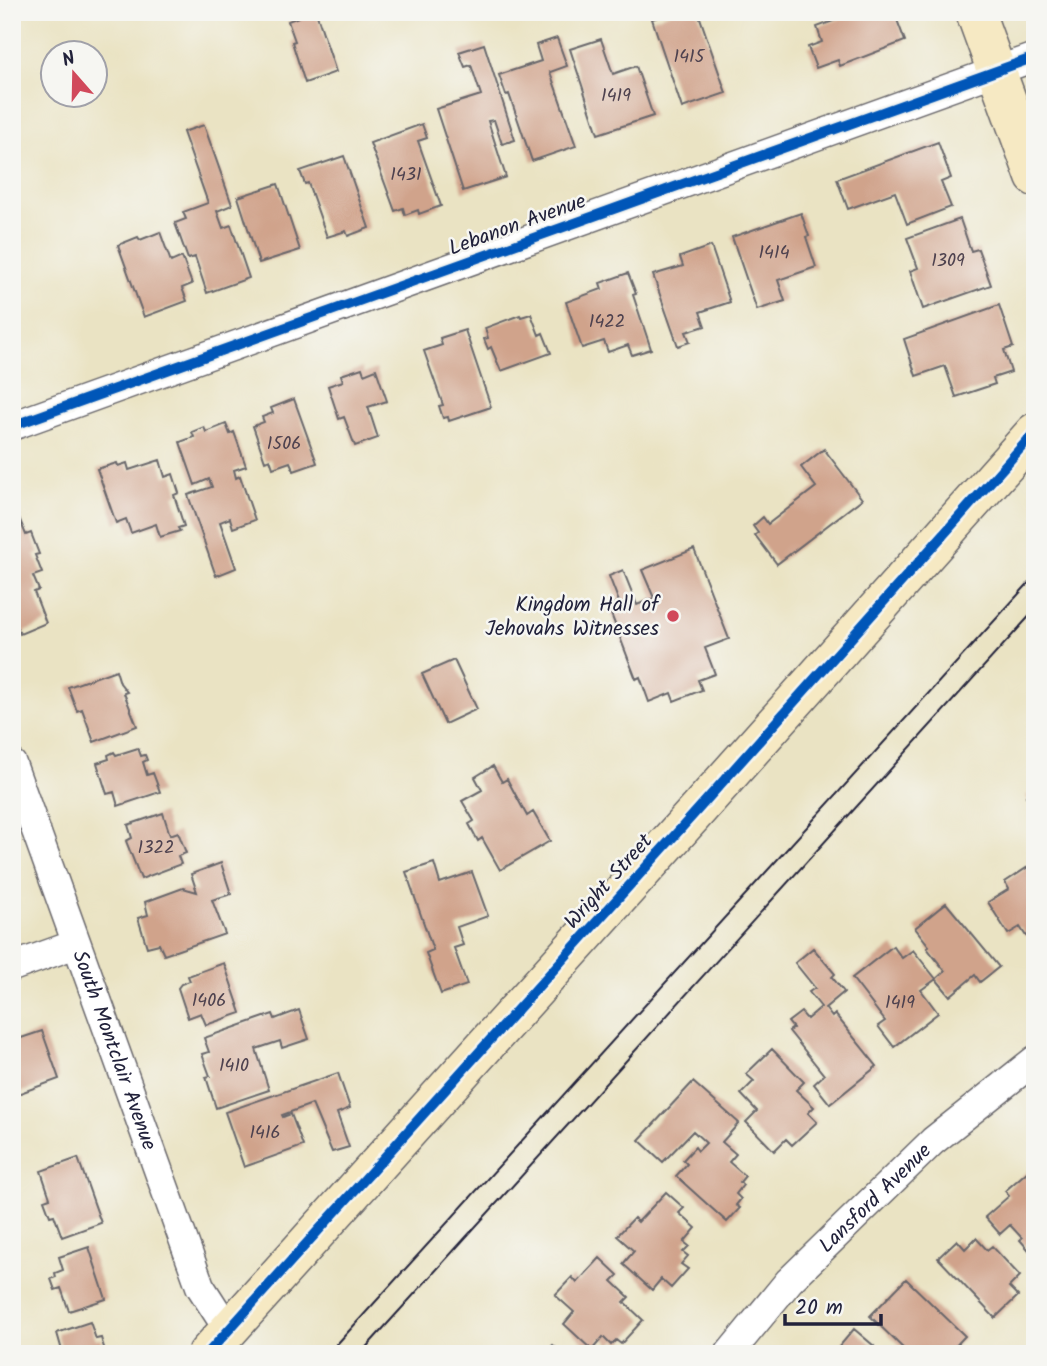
<svg xmlns="http://www.w3.org/2000/svg" width="1047" height="1366" font-family="Kalam,sans-serif">
<rect width="100%" height="100%" fill="#f6f6f2"/>
<filter id="ink" filterUnits="userSpaceOnUse"><feTurbulence type="fractalNoise" baseFrequency=".0143" numOctaves="2"/><feDisplacementMap in="SourceGraphic" scale="14" xChannelSelector="R" yChannelSelector="G"/><feConvolveMatrix kernelMatrix="1 2 1 2 8 2 1 2 1" color-interpolation-filters="sRGB"/></filter>
<filter id="wash" filterUnits="userSpaceOnUse"><feTurbulence type="fractalNoise" baseFrequency=".00686" numOctaves="4" result="noise"/><feDisplacementMap in="SourceGraphic" scale="28" xChannelSelector="R" yChannelSelector="G"/><feGaussianBlur stdDeviation="1.57" result="paint"/><feColorMatrix in="noise" values="0 0 0 0 0 0 0 0 0 0 0 0 0 0 0 0 0 1.4 0 .05"/><feComposite in="paint" operator="in"/></filter>
<g filter="url(#wash)">
<rect width="100%" height="100%" fill="#eae3c3"/>
<g id="blocks">
<!-- building -->
<path fill="#d0a38b" d="M311,12H316L336,72L305,83L292,42L295,41L288,21Z
M673,12H698L726,93L682,108L652,19Z
M857,12H894L905,41L840,66L838,60L816,68L808,47L822,42L817,27Z
M557,38L567,66L550,72L576,146L532,161L509,94L506,95L499,75L541,61L536,45Z
M601,39L613,74L636,66L653,116L598,134L570,49Z
M484,44L515,140L502,144L494,120L488,121L506,177L463,191L436,109L481,95L471,65L465,67L459,52Z
M422,124L427,138L418,141L441,206L419,214L418,210L405,215L403,208L395,211L370,143Z
M204,125L232,205L217,211L223,228L231,225L249,278L207,293L195,257L188,259L175,223L186,219L183,212L208,203L183,132Z
M938,142L951,178L941,182L951,207L907,224L895,192L848,209L837,179Z
M344,156L369,228L348,236L346,231L327,237L308,183L305,184L300,171Z
M278,184L300,250L259,263L238,197Z
M801,213L809,236L806,237L816,267L778,280L785,301L757,310L732,237Z
M960,219L971,251L978,249L991,285L923,309L910,271L918,268L907,238Z
M160,232L171,262L182,257L192,284L182,288L187,301L144,317L118,245L138,237L140,240Z
M711,246L730,302L700,312L705,326L686,332L690,342L678,346L653,275L683,266L680,257Z
M628,273L636,294L633,295L651,349L632,355L628,345L608,352L604,341L582,348L566,302L602,289L600,283Z
M999,305L1013,347L1004,350L1011,372L993,378L995,384L956,397L945,366L916,376L904,339Z
M531,314L539,335L543,333L551,353L501,371L491,347L488,349L484,339L488,338L485,328L520,315L521,317Z
M465,330L491,407L449,421L448,417L443,418L439,406L443,405L424,351L442,345L440,338Z
M362,368L364,374L376,369L387,401L368,407L378,438L355,446L344,417L339,419L328,386L343,381L341,375Z
M294,399L317,463L294,471L290,462L273,468L270,459L265,461L253,426L264,422L262,417L273,413L271,408Z
M226,424L230,434L234,432L246,466L234,470L236,478L240,476L255,520L233,528L230,518L220,522L236,568L216,576L188,495L212,487L209,479L195,485L180,442L194,437L192,432L204,427L206,432Z
M824,449L862,499L777,564L755,535L758,533L753,526L763,517L768,524L816,487L801,467Z
M160,460L165,477L173,474L179,493L174,495L184,526L178,528L180,531L160,537L156,524L131,533L126,519L116,523L97,469L117,463L118,466L127,463L129,470Z
M15,508L26,535L31,533L39,554L35,555L42,573L33,576L39,590L34,592L46,623L20,634L12,614V509Z
M694,549L729,639L705,648L715,674L698,680L702,690L674,701L671,693L649,702L640,677L636,679L608,606L619,602L609,576L623,570L637,605L654,598L642,570Z
M454,660L477,709L445,724L422,674Z
M116,670L120,683L127,692L124,693L137,726L94,742L82,709L77,711L68,687Z
M138,748L141,756L145,755L147,760L143,762L147,775L153,773L160,792L118,806L114,792L107,794L97,763L109,759L108,755L114,752L116,755Z
M493,766L502,782L507,779L527,816L533,812L550,841L500,870L482,838L478,841L469,824L474,821L462,801L482,790L475,777Z
M1035,791V810L1026,796Z
M163,813L170,835L178,832L186,853L178,856L181,864L141,879L126,841L132,838L128,825Z
M221,863L231,894L212,900L225,934L164,955L159,944L147,947L138,918L148,915L145,902L183,888L197,892L191,874Z
M434,863L440,883L472,872L488,916L457,927L463,945L454,948L467,985L441,994L426,953L433,950L406,872Z
M1028,867L1035,879V930L1026,936L1020,927L1008,934L988,902L1009,889L1005,882Z
M946,903L999,967L980,982L975,975L950,996L936,979L945,971L927,948L929,946L915,928Z
M893,946L902,958L913,950L936,979L921,990L938,1013L894,1047L878,1026L885,1021L852,978Z
M813,948L835,974L832,977L844,992L825,1008L832,1017L835,1014L877,1066L830,1104L814,1084L824,1075L789,1031L793,1028L788,1022L801,1012L807,1019L821,1007L809,992L815,988L795,963Z
M224,963L241,1013L206,1025L201,1013L188,1018L178,988L181,984L190,981L188,976Z
M299,1010L309,1039L282,1048L280,1041L256,1049L269,1090L216,1108L206,1077L210,1076L202,1054L209,1052L204,1038L273,1014L275,1019Z
M42,1031L59,1079L12,1096V1041Z
M772,1049L804,1082L796,1090L814,1107L808,1113L817,1122L792,1145L786,1139L774,1151L746,1122L757,1111L741,1094L754,1081L746,1074Z
M338,1073L350,1108L337,1113L349,1147L332,1152L312,1104L282,1115L283,1117L291,1114L303,1146L244,1167L225,1112Z
M693,1082L739,1123L722,1142L736,1154L729,1162L745,1176L740,1182L743,1185L736,1194L741,1199L736,1205L740,1208L727,1222L676,1176L687,1164L683,1160L695,1147L698,1151L706,1143L693,1131L663,1162L639,1140Z
M78,1158L101,1223L62,1237L54,1215L50,1216L44,1200L50,1198L41,1171Z
M1035,1165V1257L1020,1240L1022,1238L1010,1225L1000,1234L985,1217L1009,1196L1005,1191Z
M666,1192L684,1208L679,1213L696,1228L684,1242L689,1246L683,1252L688,1256L681,1264L688,1269L671,1288L661,1279L652,1290L623,1264L634,1251L617,1236L634,1218L638,1222Z
M976,1238L987,1250L992,1246L1020,1276L1009,1287L1018,1296L995,1318L938,1258L957,1240L965,1249Z
M89,1247L106,1299L69,1311L61,1288L55,1290L51,1279L56,1277L55,1273L63,1270L59,1257Z
M600,1258L618,1275L612,1281L629,1297L624,1302L643,1320L621,1344L616,1340L611,1345L603,1337L592,1350L564,1324L574,1312L555,1295L572,1277L577,1283Z
M906,1279L965,1336L948,1354H909L870,1316Z
M90,1322L96,1339L101,1338L106,1354H63L57,1333Z
M854,1329L874,1346L870,1351L873,1354H833Z
M553,1345L562,1354H544Z"/>
</g>
</g>
<g filter="url(#ink)">
<use href="#blocks" fill-opacity="0" stroke="#68666b" stroke-width="2"/>
<g fill="none" stroke-linecap="round" stroke-linejoin="round">
<!-- street casing -->
<g stroke="#68666b" stroke-width="31">
<g id="street">
<path d="M12,426L1035,57"/>
<path id="s1" d="M12,764L200,1286L229,1331"/>
<path d="M12,967L76,944"/>
<path id="s2" d="M729,1354L789,1281L933,1141L1035,1060"/>
</g>
</g>
<!-- secondary casing -->
<g stroke="#68666b" stroke-width="41">
<path id="secondary" d="M975,12L1035,177
M207,1354L693,815L1035,432"/>
</g>
<!-- street -->
<use href="#street" stroke="#fff" stroke-width="28"/>
<!-- secondary -->
<use href="#secondary" stroke="#f6e9c3" stroke-width="38"/>
<!-- tram -->
<path stroke="#22223b" stroke-width="2" d="M328,1354L1035,576
M360,1354L1035,610"/>
<!-- cycleway casing -->
<g stroke="#f6f6f2" stroke-width="15">
<path id="cycleway" d="M12,426L1035,57
M207,1354L693,815L1035,432"/>
</g>
<!-- cycleway -->
<use href="#cycleway" stroke="#0057b8" stroke-width="10"/>
</g>
</g>
<!-- markers -->
<circle fill="#d1495b" stroke="#f6f6f2" stroke-width="2.5" cx="673" cy="616" r="7"/>
<g text-anchor="middle" stroke-width="5" stroke-linejoin="round" paint-order="stroke">
<!-- number labels -->
<g font-size="18" fill="#4e424f">
<text x="689" y="62">1415</text>
<text x="616" y="101">1419</text>
<text x="406" y="180">1431</text>
<text x="774" y="258">1414</text>
<text x="948" y="266">1309</text>
<text x="607" y="327">1422</text>
<text x="284" y="449">1506</text>
<text x="156" y="853">1322</text>
<text x="209" y="1006">1406</text>
<text x="900" y="1008">1419</text>
<text x="234" y="1071">1410</text>
<text x="265" y="1138">1416</text>
</g>
<!-- street labels -->
<g font-size="21" fill="#22223b" stroke="#f6f6f2">
<text transform="translate(517 224) rotate(-20)" y="7">Lebanon Avenue</text>
<text transform="translate(608 881) rotate(-48)" y="7">Wright Street</text>
<text dy="7" stroke="none"><textPath href="#s1" startOffset="304">South Montclair Avenue</textPath></text>
<text dy="7" stroke="none"><textPath href="#s2" startOffset="214">Lansford Avenue</textPath></text>
</g>
<!-- poi labels -->
<g font-size="21" fill="#22223b" stroke="#f6f6f2" text-anchor="end">
<text x="659" y="611">Kingdom Hall of<tspan x="659" dy="24">Jehovahs Witnesses</tspan></text>
</g>
</g>
<!-- margin -->
<rect width="1047" height="1366" fill="none" stroke="#f6f6f2" stroke-width="42"/>
<!-- north arrow -->
<g transform="translate(74 74) rotate(340)"><circle r="33" fill="#f6f6f2" stroke="#a1a1a9" stroke-width="2"/>
<path d="M0-5L12 26L0 18L-12 26Z" fill="#d1495b"/>
<text y="-10" font-size="19" font-weight="bold" text-anchor="middle" fill="#22223b">N</text>
</g>
<!-- scale -->
<path d="M785 1314v10h96v-10" fill="none" stroke="#22223b" stroke-width="3.5"/>
<text x="795" y="1314" font-size="21" fill="#22223b" stroke="#f6f6f2" stroke-width="5" paint-order="stroke">20 m</text>
</svg>
